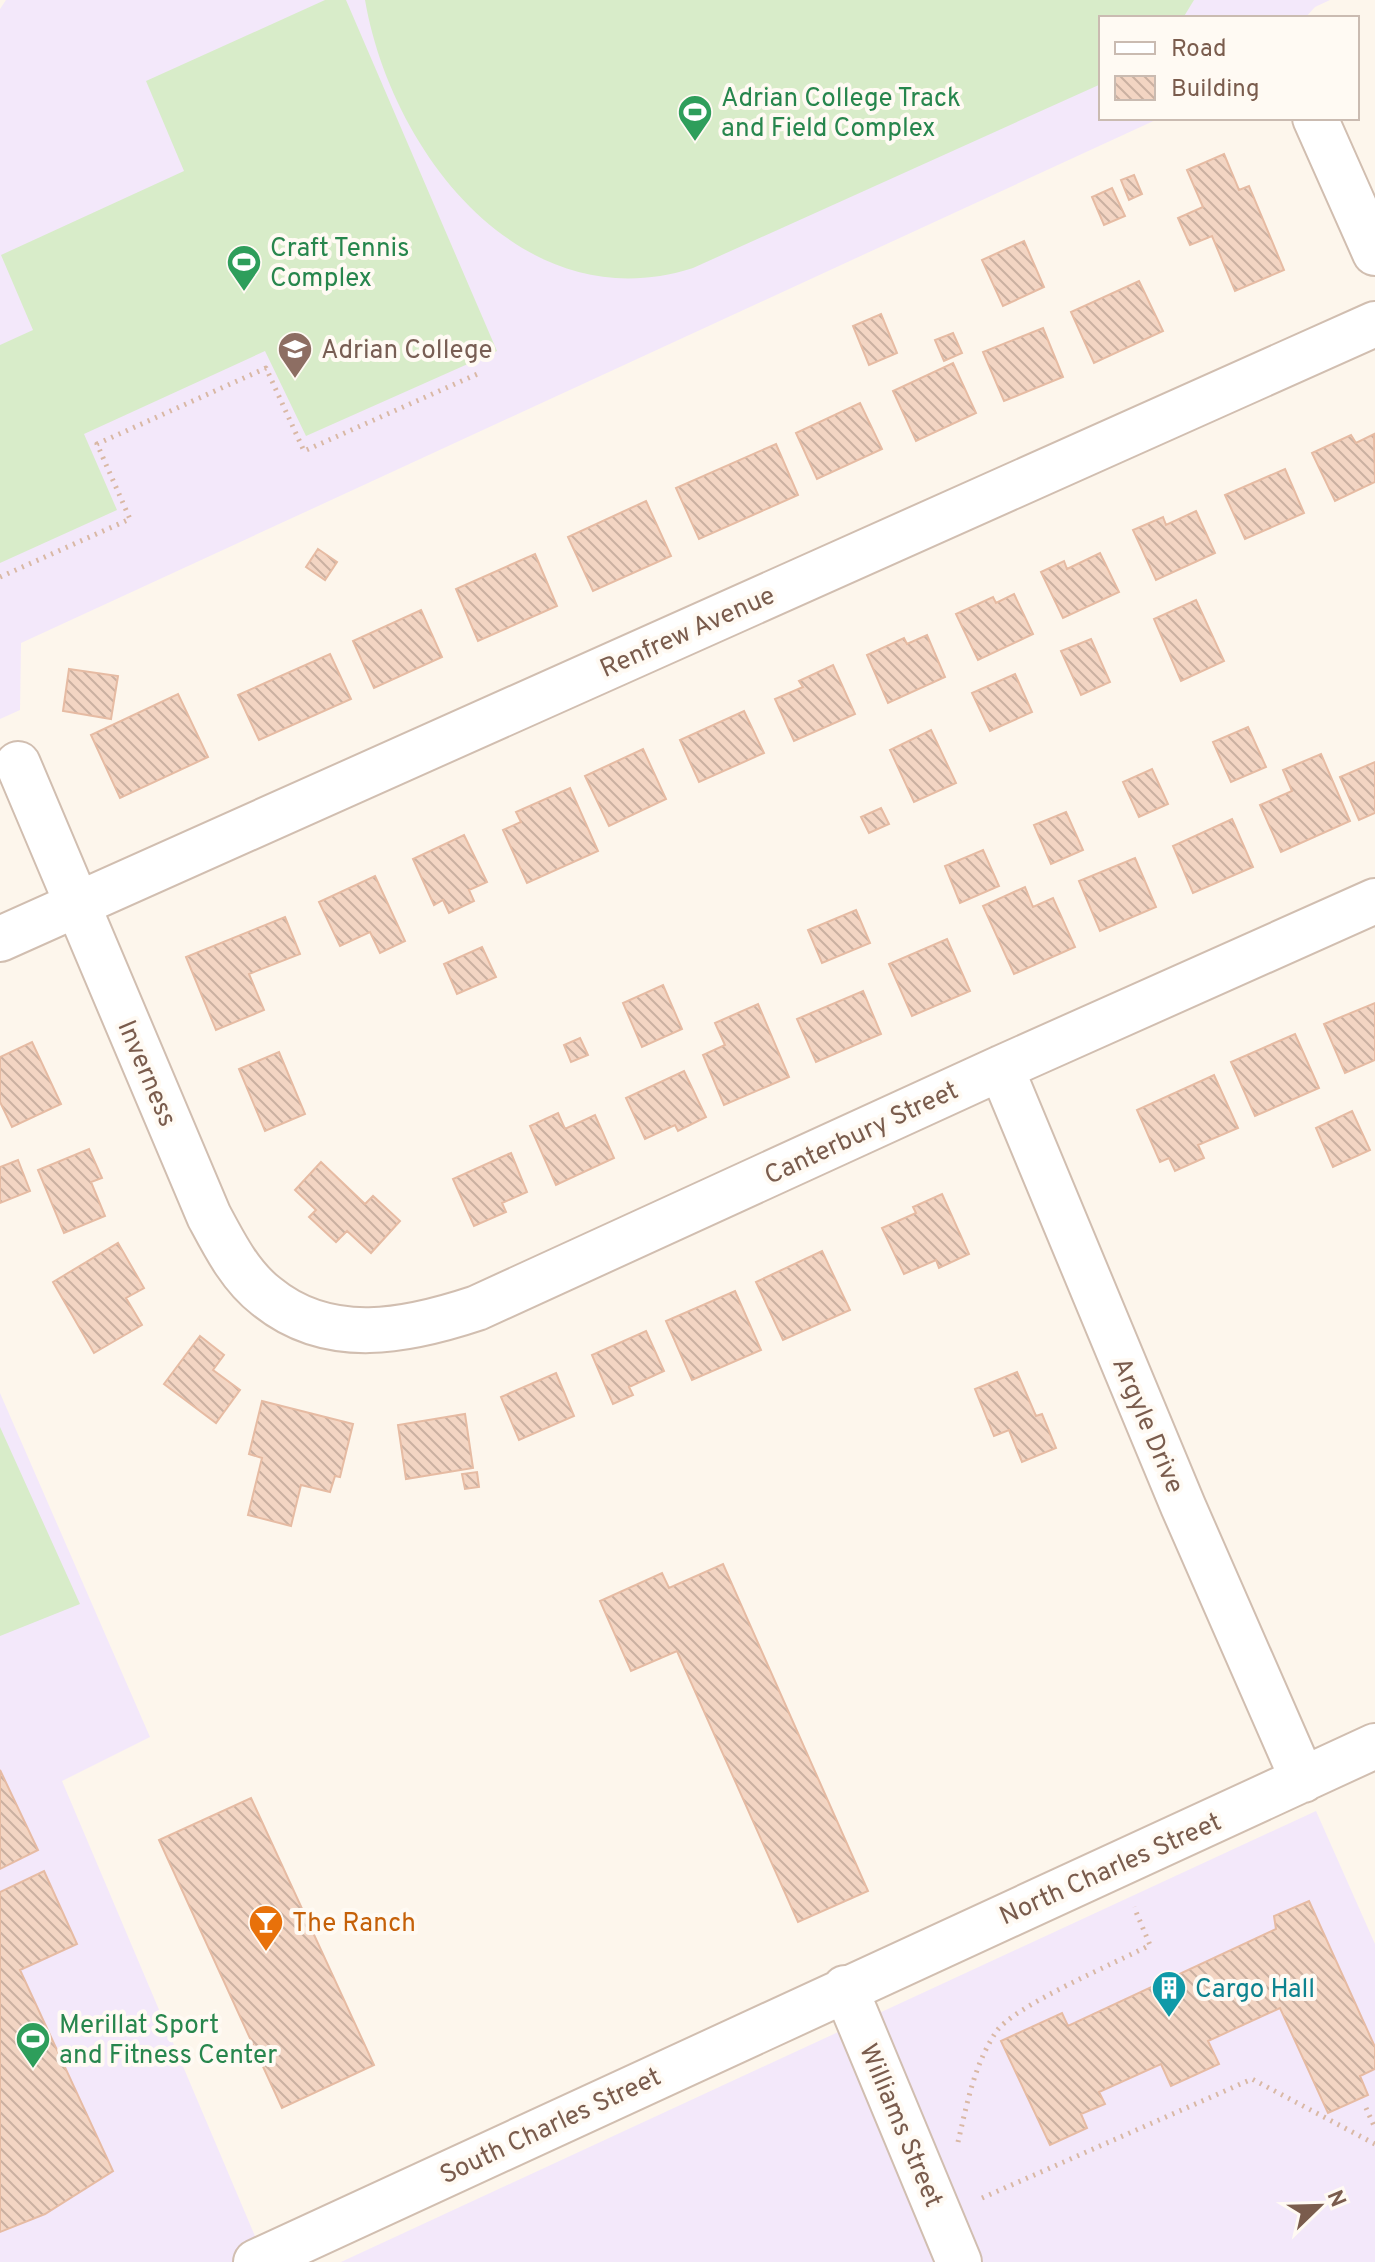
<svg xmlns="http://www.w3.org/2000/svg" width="1375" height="2262" font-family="Overpass,sans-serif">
<defs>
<pattern id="building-back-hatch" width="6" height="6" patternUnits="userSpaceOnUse" patternTransform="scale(2)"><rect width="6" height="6" fill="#f3d5c3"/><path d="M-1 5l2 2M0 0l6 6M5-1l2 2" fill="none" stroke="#cab0a1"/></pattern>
</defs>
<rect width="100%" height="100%" fill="#fdf6ec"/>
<!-- education -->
<path fill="#f3e8fa" d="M6,0H1330L1315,7L1305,18H1101V118H1160L21,643L20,710L0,719V9Z
M0,1393L150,1737L62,1781L266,2262H0Z
M1316,1811L1375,1944V2262H341Z"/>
<!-- grass -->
<path fill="#d8ecc9" d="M325,0H346L497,351L306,436L265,351L84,434L117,510L0,563V345L33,330L1,255L184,171L146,81Z
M365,0H1194L1183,18H1101V84L693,268C522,323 391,151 365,0Z
M0,1427L80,1604L0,1636Z"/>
<!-- building -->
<path fill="url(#building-back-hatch)" stroke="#e6bba3" stroke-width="2" d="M1224,154L1239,190L1249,186L1284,270L1235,291L1212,236L1190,245L1178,218L1203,207L1187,170Z
M1134,175L1142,194L1129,200L1121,180Z
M1112,188L1125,216L1104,225L1092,197Z
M1024,241L1044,287L1003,306L982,260Z
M1139,281L1163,331L1094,363L1071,312Z
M881,314L897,353L869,365L853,326Z
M1043,328L1063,377L1004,401L983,352Z
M953,333L962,353L944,361L935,340Z
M953,363L976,413L916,441L893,391Z
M860,403L882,449L817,479L796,433Z
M1374,434L1375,482L1335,501L1312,453L1351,435L1356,443Z
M776,444L798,495L699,539L676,488Z
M1285,469L1304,513L1245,539L1225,495Z
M646,501L671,556L593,591L568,537Z
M1196,511L1215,553L1156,580L1133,530L1163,517L1166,525Z
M318,549L337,562L325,580L306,567Z
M1100,553L1119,592L1063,618L1041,572L1064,561L1067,569Z
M535,554L557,606L478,641L456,589Z
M1014,594L1033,634L978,660L956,614L993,597L996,603Z
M1196,600L1224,661L1181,681L1154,619Z
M421,610L442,657L374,688L353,641Z
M927,635L945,677L888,703L867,655L904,638L907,644Z
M1091,639L1110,682L1081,695L1061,651Z
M330,654L351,699L259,740L238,695Z
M833,665L855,714L794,741L775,699L803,687L799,681Z
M69,669L118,676L111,719L63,711Z
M1015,674L1032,712L990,731L972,693Z
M178,694L208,757L120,798L91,735Z
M744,711L764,753L699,782L680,740Z
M1248,727L1266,767L1231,782L1213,742Z
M931,730L956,783L914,802L890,750Z
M643,749L666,799L609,826L585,776Z
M1321,754L1350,821L1281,852L1260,805L1292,791L1283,770Z
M1375,762V813L1359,820L1340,777Z
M1152,769L1168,804L1139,817L1123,782Z
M570,788L598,851L527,883L503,830L521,822L516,812Z
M881,808L889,824L869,833L861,817Z
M1066,812L1083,850L1051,864L1034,825Z
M1232,819L1253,867L1193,893L1173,846Z
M464,835L487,882L469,890L474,901L449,913L443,900L434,905L413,859Z
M983,850L999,886L960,903L945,866Z
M1135,858L1156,907L1100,931L1079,881Z
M375,876L405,941L380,953L370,932L340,946L319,902Z
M1025,887L1033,907L1053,898L1075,947L1014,974L983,906Z
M856,910L870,943L822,963L808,930Z
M285,917L300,954L249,974L264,1010L216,1030L186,957Z
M947,939L970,991L912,1016L889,964Z
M482,947L496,977L457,994L444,964Z
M663,985L682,1029L642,1047L623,1003Z
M863,991L881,1034L816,1062L797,1019Z
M1375,1003V1060L1345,1073L1324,1024Z
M758,1004L789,1077L724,1105L703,1055L725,1045L715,1023Z
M1295,1034L1319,1088L1255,1116L1231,1062Z
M580,1038L588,1055L571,1062L564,1045Z
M32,1042L61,1104L12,1127L0,1102V1057Z
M279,1052L305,1114L265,1131L239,1069Z
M684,1071L706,1117L678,1131L675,1125L645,1139L626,1098Z
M1214,1075L1238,1128L1198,1145L1204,1158L1175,1171L1169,1158L1160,1162L1137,1110Z
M1352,1111L1370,1150L1333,1167L1316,1128Z
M558,1113L565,1129L595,1115L614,1158L556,1185L530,1126Z
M89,1149L102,1178L91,1182L105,1216L64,1233L38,1170Z
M511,1153L527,1192L502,1203L506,1212L474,1226L453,1179Z
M18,1160L30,1191L0,1203V1167Z
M321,1162L365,1204L373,1196L400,1221L371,1253L347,1231L336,1242L309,1217L316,1210L295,1190Z
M942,1194L969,1254L939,1268L936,1260L904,1274L882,1228L916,1213L913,1207Z
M118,1243L144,1288L126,1298L142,1325L94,1353L53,1282Z
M822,1251L850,1310L783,1340L756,1282Z
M735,1291L761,1350L692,1380L666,1321Z
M646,1331L664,1371L629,1387L633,1395L613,1404L592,1355Z
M200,1336L224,1355L213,1370L240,1390L216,1423L164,1384Z
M1017,1372L1036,1416L1042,1414L1056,1448L1022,1462L1009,1430L994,1436L975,1389Z
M556,1373L574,1416L519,1440L501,1397Z
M262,1401L353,1424L340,1477L335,1476L330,1492L301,1485L291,1526L248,1515L262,1458L249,1454Z
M465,1414L473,1468L406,1479L398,1425Z
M477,1472L479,1487L465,1489L462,1474Z
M723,1564L868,1891L798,1922L677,1651L631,1671L600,1601L662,1573L669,1588Z
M0,1770L38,1850L0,1869Z
M251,1798L374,2065L282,2108L159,1840Z
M44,1871L77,1944L20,1970L113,2171L45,2214L0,2232V1892Z
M1309,1901L1375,2047V2069L1360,2076L1368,2095L1328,2113L1280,2008L1208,2041L1219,2064L1171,2086L1161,2064L1099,2092L1105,2104L1081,2114L1087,2128L1050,2145L1001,2041L1062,2013L1068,2026L1276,1929L1274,1916Z"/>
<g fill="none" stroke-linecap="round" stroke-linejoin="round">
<!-- minor casing -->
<g stroke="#d1beb0" stroke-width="48">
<path id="minor" d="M1315,118L1375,253
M18,764L209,1216C224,1244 240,1276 266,1296C329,1348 408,1331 477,1308L1001,1068L1375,901
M0,939L1375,324
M1001,1068L1183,1506L1303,1780
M845,1988L959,2262
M256,2262L1375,1746"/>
</g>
<!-- path -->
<path stroke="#d9b8a5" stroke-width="5" stroke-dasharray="2 6" stroke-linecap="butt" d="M0,577L130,519L97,444L266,368L304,451L482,372
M1366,2108L1375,2128
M958,2142C967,2104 974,2065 996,2032C1013,2006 1118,1962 1150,1945L1134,1907
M982,2198L1252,2079L1375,2144"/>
<!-- minor -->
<use href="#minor" stroke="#fff" stroke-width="44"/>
</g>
<!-- icons -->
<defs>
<g id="stadium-pin" transform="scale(1.8)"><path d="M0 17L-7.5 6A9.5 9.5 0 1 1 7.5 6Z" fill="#2e9e5b" stroke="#fffaf3"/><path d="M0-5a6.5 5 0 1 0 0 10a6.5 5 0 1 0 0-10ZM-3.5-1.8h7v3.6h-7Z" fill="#fff"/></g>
<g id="university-pin" transform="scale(1.8)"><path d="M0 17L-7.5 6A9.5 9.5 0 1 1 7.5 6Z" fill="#8d6e63" stroke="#fffaf3"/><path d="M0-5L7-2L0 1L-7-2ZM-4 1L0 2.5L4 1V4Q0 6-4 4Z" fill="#fff"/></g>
<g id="bar-pin" transform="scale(1.8)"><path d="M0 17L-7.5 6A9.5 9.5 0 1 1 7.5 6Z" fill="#e8710a" stroke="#fffaf3"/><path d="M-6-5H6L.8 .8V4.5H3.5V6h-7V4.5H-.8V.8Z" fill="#fff"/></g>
<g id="building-pin" transform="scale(1.8)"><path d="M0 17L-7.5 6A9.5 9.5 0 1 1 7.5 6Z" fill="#0f9aa8" stroke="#fffaf3"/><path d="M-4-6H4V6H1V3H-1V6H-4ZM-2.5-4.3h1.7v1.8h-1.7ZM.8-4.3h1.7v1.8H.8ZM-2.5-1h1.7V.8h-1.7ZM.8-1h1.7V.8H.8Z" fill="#fff"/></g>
</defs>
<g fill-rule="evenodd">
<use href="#stadium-pin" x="695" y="112"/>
<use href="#stadium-pin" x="244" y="262"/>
<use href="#university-pin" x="295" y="349"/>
<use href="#bar-pin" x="266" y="1922"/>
<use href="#building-pin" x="1169" y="1988"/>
<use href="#stadium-pin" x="33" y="2039"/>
</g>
<g text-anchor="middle" stroke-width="8" stroke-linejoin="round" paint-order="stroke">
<!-- leisure labels -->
<g font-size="26" fill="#27864d" stroke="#fffaf3" text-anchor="start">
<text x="721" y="106">Adrian College Track<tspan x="721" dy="30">and Field Complex</tspan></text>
<text x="270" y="256">Craft Tennis<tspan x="270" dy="30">Complex</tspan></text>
<text x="59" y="2033">Merillat Sport<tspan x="59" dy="30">and Fitness Center</tspan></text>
</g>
<!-- education labels -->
<g font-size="26" fill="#785e54" stroke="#fffaf3" text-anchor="start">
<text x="321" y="358">Adrian College</text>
</g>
<!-- street labels -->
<g font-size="26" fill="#7a5c4d" stroke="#fffaf3">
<text transform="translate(687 631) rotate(-24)" y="9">Renfrew Avenue</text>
<text transform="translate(148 1073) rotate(67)" y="9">Inverness</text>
<text transform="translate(861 1132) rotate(-25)" y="9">Canterbury Street</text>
<text transform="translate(1149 1425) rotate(67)" y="9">Argyle Drive</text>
<text transform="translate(1110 1868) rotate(-24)" y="9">North Charles Street</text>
<text transform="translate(550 2125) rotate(-25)" y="9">South Charles Street</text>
<text transform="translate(902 2125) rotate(67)" y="9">Williams Street</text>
</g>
<!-- food labels -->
<g font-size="26" fill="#c56008" stroke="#fffaf3" text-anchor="start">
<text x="292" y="1931">The Ranch</text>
</g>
<!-- culture labels -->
<g font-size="26" fill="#0d838f" stroke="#fffaf3" text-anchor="start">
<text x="1195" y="1997">Cargo Hall</text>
</g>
</g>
<!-- legend -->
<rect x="1099" y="16" width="260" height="104" fill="#fffaf3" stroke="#cabbb1" stroke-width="2"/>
<rect x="1115" y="42" width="40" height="12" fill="#ffffff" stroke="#cabbb1" stroke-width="2"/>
<text x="1171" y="56" font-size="24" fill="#7a5c4d">Road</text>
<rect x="1115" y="76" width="40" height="24" fill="url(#building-back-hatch)" stroke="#cabbb1" stroke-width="2"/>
<text x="1171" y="96" font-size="24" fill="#7a5c4d">Building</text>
<!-- north arrow -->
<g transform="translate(1319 2206) rotate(67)" stroke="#fffaf3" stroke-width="6" paint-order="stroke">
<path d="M0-6L14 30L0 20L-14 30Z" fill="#7a5c4d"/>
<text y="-12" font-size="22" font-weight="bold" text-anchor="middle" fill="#7a5c4d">N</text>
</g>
</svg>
